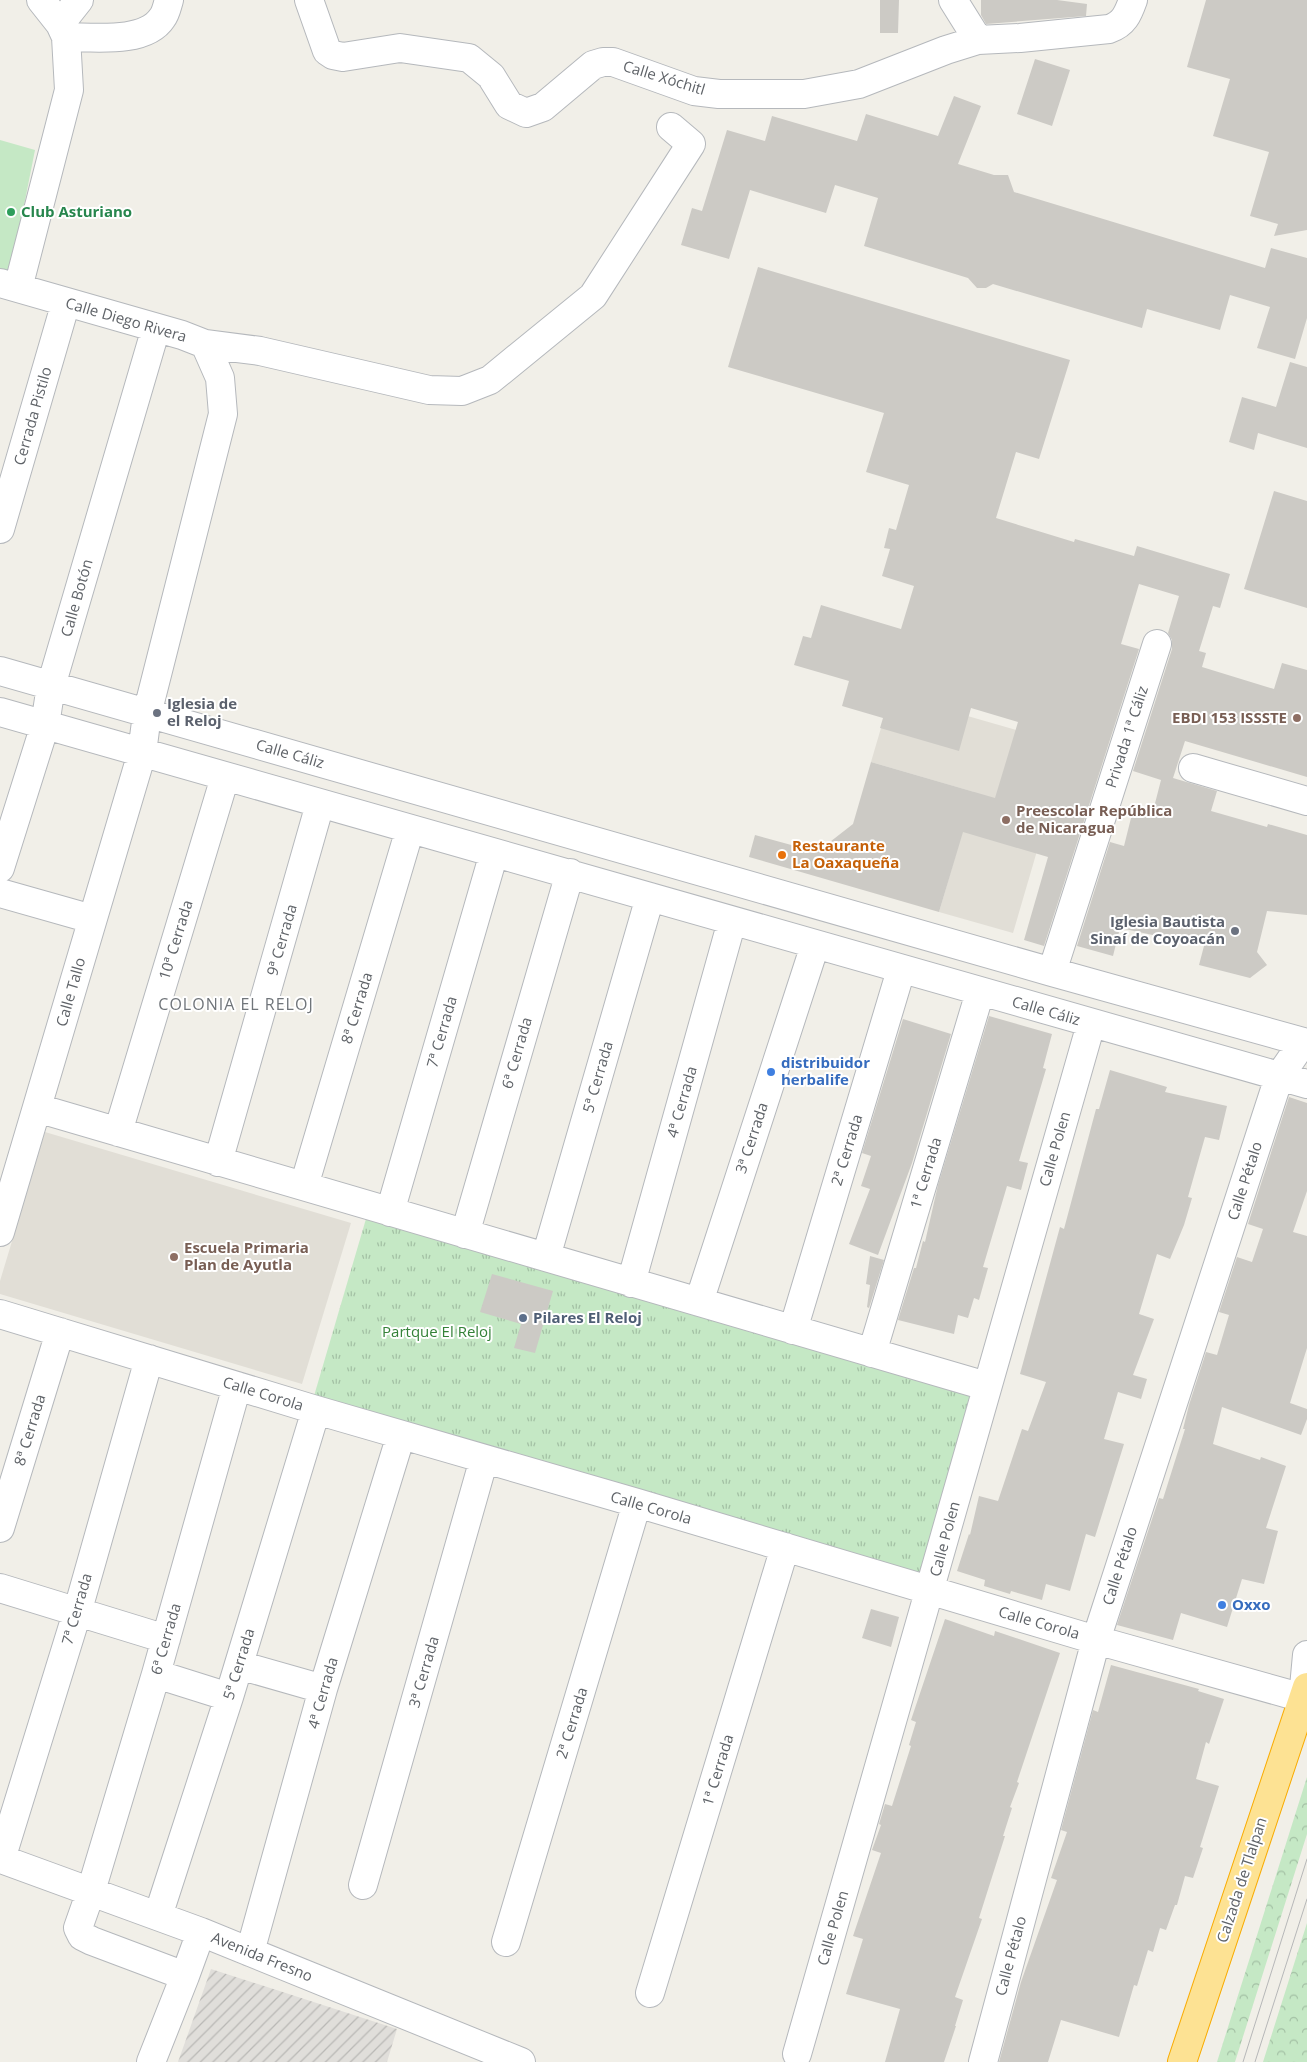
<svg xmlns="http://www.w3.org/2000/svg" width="1307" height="2062" font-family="'Open Sans',sans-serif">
<defs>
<pattern id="industrial-furrows" width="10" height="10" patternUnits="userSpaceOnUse" patternTransform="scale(1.25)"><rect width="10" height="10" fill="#e0deda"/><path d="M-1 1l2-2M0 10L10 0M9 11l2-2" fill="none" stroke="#b9b8b5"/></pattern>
<pattern id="forest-crowns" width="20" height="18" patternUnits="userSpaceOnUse" patternTransform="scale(1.25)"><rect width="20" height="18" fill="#c5e8c5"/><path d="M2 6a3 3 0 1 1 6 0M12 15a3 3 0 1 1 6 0" fill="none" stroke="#a3c0a4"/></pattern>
<pattern id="park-tufts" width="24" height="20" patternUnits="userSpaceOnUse" patternTransform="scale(1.25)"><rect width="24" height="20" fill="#c5e8c5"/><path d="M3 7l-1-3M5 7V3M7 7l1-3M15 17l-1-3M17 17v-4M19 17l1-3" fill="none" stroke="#a3c0a4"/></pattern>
</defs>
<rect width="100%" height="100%" fill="#f1efe8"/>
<!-- industrial -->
<path fill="url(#industrial-furrows)" d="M211,1969L397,2029L387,2062H178Z"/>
<!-- education -->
<path fill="#e1ded6" d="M891,694L1068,745L1013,933L939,912L974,792L871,762Z
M45,1132L351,1223L302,1384L0,1294V1281Z"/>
<!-- forest -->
<path fill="url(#forest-crowns)" d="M1307,1777V1834L1235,2062H1217Z
M1307,1923V2062H1263Z"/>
<!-- park -->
<path fill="url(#park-tufts)" d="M368,1212L977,1393L924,1574L314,1396Z"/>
<!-- pitch -->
<path fill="#c5e8c5" d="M0,140L35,150L10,276L0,273Z"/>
<!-- building -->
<path fill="#cccac5" d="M880,0H899L898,33H880Z
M981,0H1057L1087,4L1086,16L986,24L981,15Z
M1206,0H1307V230L1274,236L1278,224L1250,216L1269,152L1213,136L1230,79L1187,67Z
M1035,59L1070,70L1052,126L1017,114Z
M954,96L981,106L958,164L994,175H1008L1014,192L1265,268L1271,248L1307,258V318L1295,359L1257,348L1270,307L1230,295L1220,330L1147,309L1142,328L993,284L986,288H977L968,278L864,246L878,198L835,185L826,213L750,190L729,259L681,245L692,208L702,211L727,130L765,141L772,116L857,141L866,114L938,136Z
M758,267L1070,360L1039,459L1016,452L996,518L1074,542L1075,539L1134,556L1137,546L1230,574L1220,608L1213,606L1199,651L1206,653L1202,667L1274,689L1282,663L1307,670V777L1185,741L1173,778L1217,791L1211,811L1267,827L1268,824L1307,835V915L1267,911L1257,952L1267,965L1250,978L1199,965L1204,946L1120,928L1113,956L1077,946L1110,842L1124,846L1133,810L1152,815L1161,780L1133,771L1172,649V640L1168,633L1179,596L1139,584L1121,644L1139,649L1044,946L1024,940L1048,857L963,832L939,912L749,857L755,835L817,852L853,824L871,762L995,798L1018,722L971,708L959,751L880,728L883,718L842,706L849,681L794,665L803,636L811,638L821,605L901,629L914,586L882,576L890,549L884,548L889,528L896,530L909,485L866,472L884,413L728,367Z
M1290,362L1307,367V448L1258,433L1254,450L1229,442L1242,397L1276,407Z
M1274,491L1307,501V608L1244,589Z
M989,1016L1052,1034L1043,1068L1046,1069L1019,1161L1028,1163L1021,1190L1007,1186L983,1267L988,1268L979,1300L974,1298L968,1318L958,1315L954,1334L898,1320L914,1268H916L923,1241L925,1242L938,1185Z
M903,1019L951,1034L912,1163L878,1255L849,1244L870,1189L861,1186L871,1156L862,1153Z
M1110,1070L1167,1087L1165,1092L1227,1106L1219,1140L1205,1137L1188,1197L1192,1198L1184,1225L1170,1259L1157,1254L1139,1314L1154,1319L1133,1375L1147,1379L1141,1399L1118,1392L1104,1439L1124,1444L1095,1537L1086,1534L1070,1591L1046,1584L1042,1600L1011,1591L1010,1594L984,1586L985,1580L957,1571L969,1534L970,1535L979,1496L998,1501L1022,1429L1028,1431L1046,1382L1020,1374L1060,1227L1064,1229L1096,1109H1099Z
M1289,1097L1307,1103V1191L1293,1232L1307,1236V1348L1290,1403L1307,1409V1419L1301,1435L1222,1407L1213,1444L1260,1460L1261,1457L1286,1466L1266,1528L1278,1531L1264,1584L1242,1579L1227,1627L1181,1613L1173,1640L1117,1625L1159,1498L1163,1499L1185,1429H1183L1189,1405L1206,1352L1217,1355L1229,1315L1219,1312L1237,1257L1252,1262L1263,1229L1248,1224Z
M870,1256L884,1260L869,1308L867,1307L870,1285L866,1284Z
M492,1274L553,1291L535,1353L514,1348L521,1324L480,1312Z
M871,1609L899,1617L891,1647L862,1638Z
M945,1619L994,1636L995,1631L1060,1653L1017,1782L1019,1783L1010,1807L1012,1808L1003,1836H1005L979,1918L982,1919L955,1997L963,2000L955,2026H956L944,2062H885L900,2009L846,1994L863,1939L853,1936L881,1853L872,1850L881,1825L879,1824L885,1804L892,1806L911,1746L909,1745L916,1722L911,1720Z
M1111,1665L1199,1689L1198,1691L1224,1699L1209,1744L1206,1742L1196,1779L1219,1786L1200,1847L1203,1848L1193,1878L1185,1876L1177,1905H1175L1166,1930L1160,1928L1153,1952L1148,1950L1137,1986L1134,1985L1119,2037L1061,2020L1048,2062H999L1021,1982L1057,1880L1051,1878L1067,1832L1061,1830L1093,1710L1098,1712Z"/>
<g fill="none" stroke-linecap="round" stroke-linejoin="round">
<!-- minor casing -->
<g stroke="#b5b8bc" stroke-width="30">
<path id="minor" d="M309,0L327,51L333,55L343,57L400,48L469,58L491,76L509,105L526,113L543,107L593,65L603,62H613L694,91L719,94H804L859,84L946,50L978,40L1020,38L1109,29C1124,24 1128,14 1133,0
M953,0L978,40
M60,24L79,0
M66,37C93,37 145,44 162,18C166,13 167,6 169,0
M0,283L182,335L205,344L220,378L223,414L147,714L142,753L0,1232
M18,288L69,90L66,37L60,24L41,0
M205,344L260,351L429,390L462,391L490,380L593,296L691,144L671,127
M0,529L66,302
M0,671L1052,972L1307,1043
M0,712L1307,1084
M1193,768L1307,801
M0,868L45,725L51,686L156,328
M0,893L92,919
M1052,972L1157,644
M37,1108L986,1386
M118,1132L225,777
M218,1162L320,804
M304,1186L410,829
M390,1212L494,853
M465,1234L570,873
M546,1257L650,897
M631,1283L732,921
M699,1302L815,945
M0,1314L316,1410L637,1503L1096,1640L1303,1698L1307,1655
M793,1330L901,970
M872,1353L980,992
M149,1359L77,1613L1,1859L201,1932L521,2062
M0,1528L60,1332
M0,1588L166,1639
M239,1665L323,1689
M156,1674L229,1697
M363,1885L484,1459
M158,1916L229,1697L316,1410
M201,1932L185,1976L92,1941L82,1936L78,1928L91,1891L156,1674L237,1386
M506,1942L637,1503
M250,1952L323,1689L401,1435
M650,1993L785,1547
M797,2054C896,1711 992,1367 1091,1024
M151,2062L185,1976
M983,2062L1096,1640L1279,1077L1303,1042"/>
</g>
<!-- highway casing -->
<g stroke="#f9ab00" stroke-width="30">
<path id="highway" d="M1182,2062L1307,1687"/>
</g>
<!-- minor -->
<use href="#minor" stroke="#fff" stroke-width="28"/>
<!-- highway -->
<use href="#highway" stroke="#fde293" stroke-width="28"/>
<!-- tram -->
<path stroke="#b6b7b8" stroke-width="1" d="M1243,2062L1307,1859
M1255,2062L1307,1899"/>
</g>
<!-- markers -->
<circle fill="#2e9e5b" stroke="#fff" stroke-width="2" cx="11" cy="212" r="5"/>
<g fill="#6b7280" stroke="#fff" stroke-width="2">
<circle cx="157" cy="713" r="5"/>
<circle cx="1235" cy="931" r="5"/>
</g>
<g fill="#8d6e63" stroke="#fff" stroke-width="2">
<circle cx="1297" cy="718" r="5"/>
<circle cx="1006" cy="820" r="5"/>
<circle cx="174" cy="1257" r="5"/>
</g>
<circle fill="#e8710a" stroke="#fff" stroke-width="2" cx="782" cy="855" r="5"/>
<g fill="#3f7fe0" stroke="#fff" stroke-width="2">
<circle cx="771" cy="1072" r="5"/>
<circle cx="1222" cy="1605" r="5"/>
</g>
<circle fill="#5c6f8a" stroke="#fff" stroke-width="2" cx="523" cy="1318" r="5"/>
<g text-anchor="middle" stroke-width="4" stroke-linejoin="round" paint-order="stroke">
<!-- street labels -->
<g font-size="15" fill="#5f6368" stroke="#fff">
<text transform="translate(664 78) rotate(17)" y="5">Calle Xóchitl</text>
<text transform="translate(126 320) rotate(16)" y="5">Calle Diego Rivera</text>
<text transform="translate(33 416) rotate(-74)" y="5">Cerrada Pistilo</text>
<text transform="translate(77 598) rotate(-74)" y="5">Calle Botón</text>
<text transform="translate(1127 737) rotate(-72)" y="5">Privada 1ª Cáliz</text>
<text transform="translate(290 754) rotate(16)" y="5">Calle Cáliz</text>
<text transform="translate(176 940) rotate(-73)" y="5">10ª Cerrada</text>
<text transform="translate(282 940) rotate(-74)" y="5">9ª Cerrada</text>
<text transform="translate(71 992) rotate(-74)" y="5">Calle Tallo</text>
<text transform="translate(357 1008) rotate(-73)" y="5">8ª Cerrada</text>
<text transform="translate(1046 1011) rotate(16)" y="5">Calle Cáliz</text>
<text transform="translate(442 1032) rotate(-74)" y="5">7ª Cerrada</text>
<text transform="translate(517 1053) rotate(-74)" y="5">6ª Cerrada</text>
<text transform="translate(598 1077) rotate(-74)" y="5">5ª Cerrada</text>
<text transform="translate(682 1102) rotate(-74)" y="5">4ª Cerrada</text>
<text transform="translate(752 1138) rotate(-72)" y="5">3ª Cerrada</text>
<text transform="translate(1055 1149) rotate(-74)" y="5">Calle Polen</text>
<text transform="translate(847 1150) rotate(-73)" y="5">2ª Cerrada</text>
<text transform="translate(926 1173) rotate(-73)" y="5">1ª Cerrada</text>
<text transform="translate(1245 1181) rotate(-72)" y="5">Calle Pétalo</text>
<text transform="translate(263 1394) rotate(17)" y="5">Calle Corola</text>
<text transform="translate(30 1430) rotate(-73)" y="5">8ª Cerrada</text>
<text transform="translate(651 1508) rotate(16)" y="5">Calle Corola</text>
<text transform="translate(945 1539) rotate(-75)" y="5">Calle Polen</text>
<text transform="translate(1120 1566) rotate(-72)" y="5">Calle Pétalo</text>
<text transform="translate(77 1609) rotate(-74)" y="5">7ª Cerrada</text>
<text transform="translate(1039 1623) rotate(16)" y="5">Calle Corola</text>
<text transform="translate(166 1639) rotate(-74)" y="5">6ª Cerrada</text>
<text transform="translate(239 1664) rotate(-73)" y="5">5ª Cerrada</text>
<text transform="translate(424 1672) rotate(-74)" y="5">3ª Cerrada</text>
<text transform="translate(323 1693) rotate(-74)" y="5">4ª Cerrada</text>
<text transform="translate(572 1723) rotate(-73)" y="5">2ª Cerrada</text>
<text transform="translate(718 1770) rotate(-73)" y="5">1ª Cerrada</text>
<text transform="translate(1242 1880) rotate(-72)" y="5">Calzada de Tlalpan</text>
<text transform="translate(833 1928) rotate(-74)" y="5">Calle Polen</text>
<text transform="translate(1011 1956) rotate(-75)" y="5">Calle Pétalo</text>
<text transform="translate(262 1957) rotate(22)" y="5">Avenida Fresno</text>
</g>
<!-- leisure labels -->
<g font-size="15" font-weight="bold" fill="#27864d" stroke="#fff" text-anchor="start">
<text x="21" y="217">Club Asturiano</text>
</g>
<!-- worship labels -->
<g font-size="15" font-weight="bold" fill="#5b616d" stroke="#fff" text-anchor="start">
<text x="167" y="709">Iglesia de<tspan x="167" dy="17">el Reloj</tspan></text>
<text x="1225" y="927" text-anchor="end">Iglesia Bautista<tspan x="1225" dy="17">Sinaí de Coyoacán</tspan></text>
</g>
<!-- education labels -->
<g font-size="15" font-weight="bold" fill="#785e54" stroke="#fff" text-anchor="start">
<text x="1287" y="723" text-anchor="end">EBDI 153 ISSSTE</text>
<text x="1016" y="816">Preescolar República<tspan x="1016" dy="17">de Nicaragua</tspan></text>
<text x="184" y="1253">Escuela Primaria<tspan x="184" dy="17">Plan de Ayutla</tspan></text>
</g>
<!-- food labels -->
<g font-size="15" font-weight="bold" fill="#c56008" stroke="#fff" text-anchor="start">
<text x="792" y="851">Restaurante<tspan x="792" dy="17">La Oaxaqueña</tspan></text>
</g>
<!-- shop labels -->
<g font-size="15" font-weight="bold" fill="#366cbe" stroke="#fff" text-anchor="start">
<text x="781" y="1068">distribuidor<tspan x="781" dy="17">herbalife</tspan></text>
<text x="1232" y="1610">Oxxo</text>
</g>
<!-- service labels -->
<g font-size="15" font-weight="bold" fill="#4e5e75" stroke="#fff" text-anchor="start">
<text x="533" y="1323">Pilares El Reloj</text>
</g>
<!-- park labels -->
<g font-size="15" fill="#348238" stroke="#fff">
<text x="437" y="1337">Partque El Reloj</text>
</g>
<!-- neighbourhood labels -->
<g font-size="16" letter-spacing="1" fill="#70757a" stroke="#fff">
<text x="236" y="1010">COLONIA EL RELOJ</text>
</g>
</g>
</svg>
